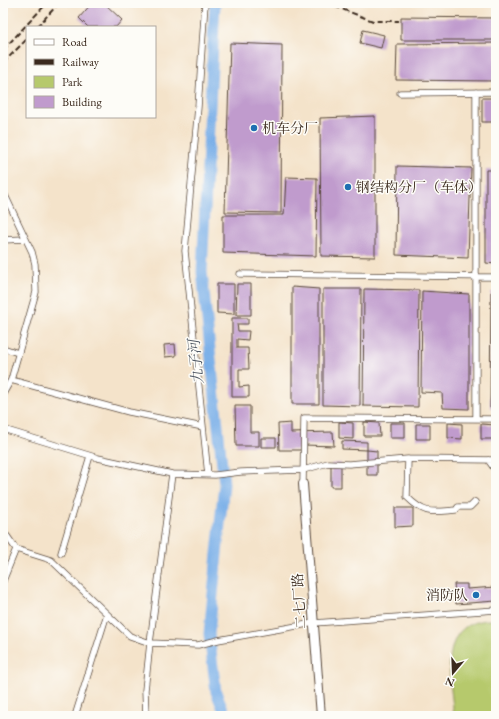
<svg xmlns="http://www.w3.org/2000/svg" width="499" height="719" font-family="'EB Garamond','Noto Serif SC',serif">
<rect width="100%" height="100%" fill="#fdfcf7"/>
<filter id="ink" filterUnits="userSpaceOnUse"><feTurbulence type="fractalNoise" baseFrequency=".025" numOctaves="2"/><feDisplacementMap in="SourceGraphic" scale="8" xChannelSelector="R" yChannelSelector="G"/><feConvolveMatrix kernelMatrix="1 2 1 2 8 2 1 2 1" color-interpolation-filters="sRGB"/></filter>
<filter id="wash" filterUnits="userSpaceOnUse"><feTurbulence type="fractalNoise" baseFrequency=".012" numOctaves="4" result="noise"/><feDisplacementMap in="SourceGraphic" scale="16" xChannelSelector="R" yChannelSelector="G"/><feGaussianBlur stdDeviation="0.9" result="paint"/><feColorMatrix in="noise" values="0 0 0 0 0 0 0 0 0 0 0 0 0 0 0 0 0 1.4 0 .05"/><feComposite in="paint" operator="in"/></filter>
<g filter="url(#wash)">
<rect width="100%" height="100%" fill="#f4e3ca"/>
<!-- green -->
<path fill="#b6c96c" stroke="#787a45" d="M488,620L496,621V716H454C451,682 436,623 488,620Z"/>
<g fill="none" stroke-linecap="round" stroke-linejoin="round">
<!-- river -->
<path stroke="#79afe8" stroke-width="11" d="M215,3L202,272L224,484L209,634L216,692L226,716"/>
</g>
<g id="blocks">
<!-- building -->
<path fill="#c09bcd" d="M92,3H104L122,20L116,27H88L79,18Z
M401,17L496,18V40H401Z
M363,30L384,35L381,48L360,43Z
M230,43L282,45L281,213L225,212Z
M496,43V81L396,80L397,44Z
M482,98H496V122H482Z
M375,116V257L321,256L320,118Z
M397,166L471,168L468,258L396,255Z
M486,170H496V264L486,263Z
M286,177L317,178L316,256L223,253V215H284Z
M217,284H234V314L217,313Z
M237,284H251V315H236Z
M292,287L319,289V404H292Z
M323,289H361L360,406L323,405Z
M364,289L419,290L418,407L363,406Z
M422,291L469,294V409L443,408L442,393L421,392Z
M491,292H496V408H490Z
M232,318H248V324H237L238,331H249L248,340L237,339V348H248L249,369H239V387L249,386V397H232Z
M175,344L176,356L165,357L164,345Z
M235,406H250V432H259V446H236Z
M339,422L353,423V439L339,438Z
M364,422L379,423L380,436H364Z
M291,423V433L333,432L334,446L304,445V450H279L278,424Z
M390,423H405V438H390Z
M448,423L462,424V439L448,438Z
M416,424H430V439H416Z
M481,424L496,425V439H481Z
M261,438H276V447H261Z
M342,441L367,442V450L342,449Z
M367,450L377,451V475H367Z
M341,463V487H331V464Z
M395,508H413V526L395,527Z
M454,584H467V589L496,587V601L456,604Z"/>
</g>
</g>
<g filter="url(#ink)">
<use href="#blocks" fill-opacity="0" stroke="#574638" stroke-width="1"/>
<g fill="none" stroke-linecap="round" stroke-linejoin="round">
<!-- street casing -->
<g stroke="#574638" stroke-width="7">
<path id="street" d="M205,3L198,107L185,251L208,475
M400,93L496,92
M3,191L32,252L35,264L36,292L11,380L3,394
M3,240L25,239
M240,274L496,277
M3,348L18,353
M11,380L129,412L203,427
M476,419V92
M3,429L98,458L172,474L215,475L241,472L303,470L328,463L349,464L408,459L496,460
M408,459L407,497C425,515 432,512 456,510L458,507H470L475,502
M488,460L496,471
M303,484L304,418L496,419
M3,535L7,536L16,549L51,560L130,636L150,643L198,645L218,640L314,623L496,610
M61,553L90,456
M3,581L16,549
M75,716L107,614
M146,716L145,690L150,643L172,474"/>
</g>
<!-- secondary casing -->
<g stroke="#574638" stroke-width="10">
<path id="secondary" d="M303,484L321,716"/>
</g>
<!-- street -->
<use href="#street" stroke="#fff" stroke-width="5.5"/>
<!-- secondary -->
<use href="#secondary" stroke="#fff" stroke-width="8"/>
<!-- rail -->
<path stroke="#3b2a1e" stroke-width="2" stroke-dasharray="6 3" stroke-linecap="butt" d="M326,3L373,21H399
M37,27L59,3
M3,50L47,3
M3,63L27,39"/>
</g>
</g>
<!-- markers -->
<g fill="#1f6fb2" stroke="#fdfcf7" stroke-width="1.5">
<circle cx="254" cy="128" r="4"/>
<circle cx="348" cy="187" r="4"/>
<circle cx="476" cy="595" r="4"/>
</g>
<g text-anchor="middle" stroke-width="3" stroke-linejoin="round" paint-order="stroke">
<!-- poi labels -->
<g font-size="14" fill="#3b2a1e" stroke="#fdfcf7" text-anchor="start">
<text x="262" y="133">机车分厂</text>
<text x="356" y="192">钢结构分厂（车体）</text>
<text x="468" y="600" text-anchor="end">消防队</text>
</g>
<!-- street labels -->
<g font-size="14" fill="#3b2a1e" stroke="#fdfcf7">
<text transform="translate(299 601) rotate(-94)" y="5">二七厂路</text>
</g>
<!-- water labels -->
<g font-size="15" font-style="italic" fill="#515965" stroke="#fdfcf7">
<text transform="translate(196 362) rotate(-96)" y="5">九子河</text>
</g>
</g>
<!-- margin -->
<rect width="499" height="719" fill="none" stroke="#fdfcf7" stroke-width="16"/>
<!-- legend -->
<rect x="26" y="26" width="130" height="92" fill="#fdfcf7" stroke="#afa8a0"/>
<rect x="34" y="39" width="20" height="6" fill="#ffffff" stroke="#afa8a0"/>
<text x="62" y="46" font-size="12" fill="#3b2a1e">Road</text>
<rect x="34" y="59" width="20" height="6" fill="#3b2a1e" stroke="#afa8a0"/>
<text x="62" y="66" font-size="12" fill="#3b2a1e">Railway</text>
<rect x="34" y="76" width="20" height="12" fill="#b6c96c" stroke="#afa8a0"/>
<text x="62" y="86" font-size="12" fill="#3b2a1e">Park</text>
<rect x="34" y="96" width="20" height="12" fill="#c09bcd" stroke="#afa8a0"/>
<text x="62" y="106" font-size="12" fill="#3b2a1e">Building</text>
<!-- north arrow -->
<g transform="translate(453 673) rotate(199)" stroke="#fdfcf7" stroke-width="3" paint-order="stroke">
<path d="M0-3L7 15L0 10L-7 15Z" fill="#3b2a1e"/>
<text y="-6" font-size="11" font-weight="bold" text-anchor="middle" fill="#3b2a1e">N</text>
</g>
</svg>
